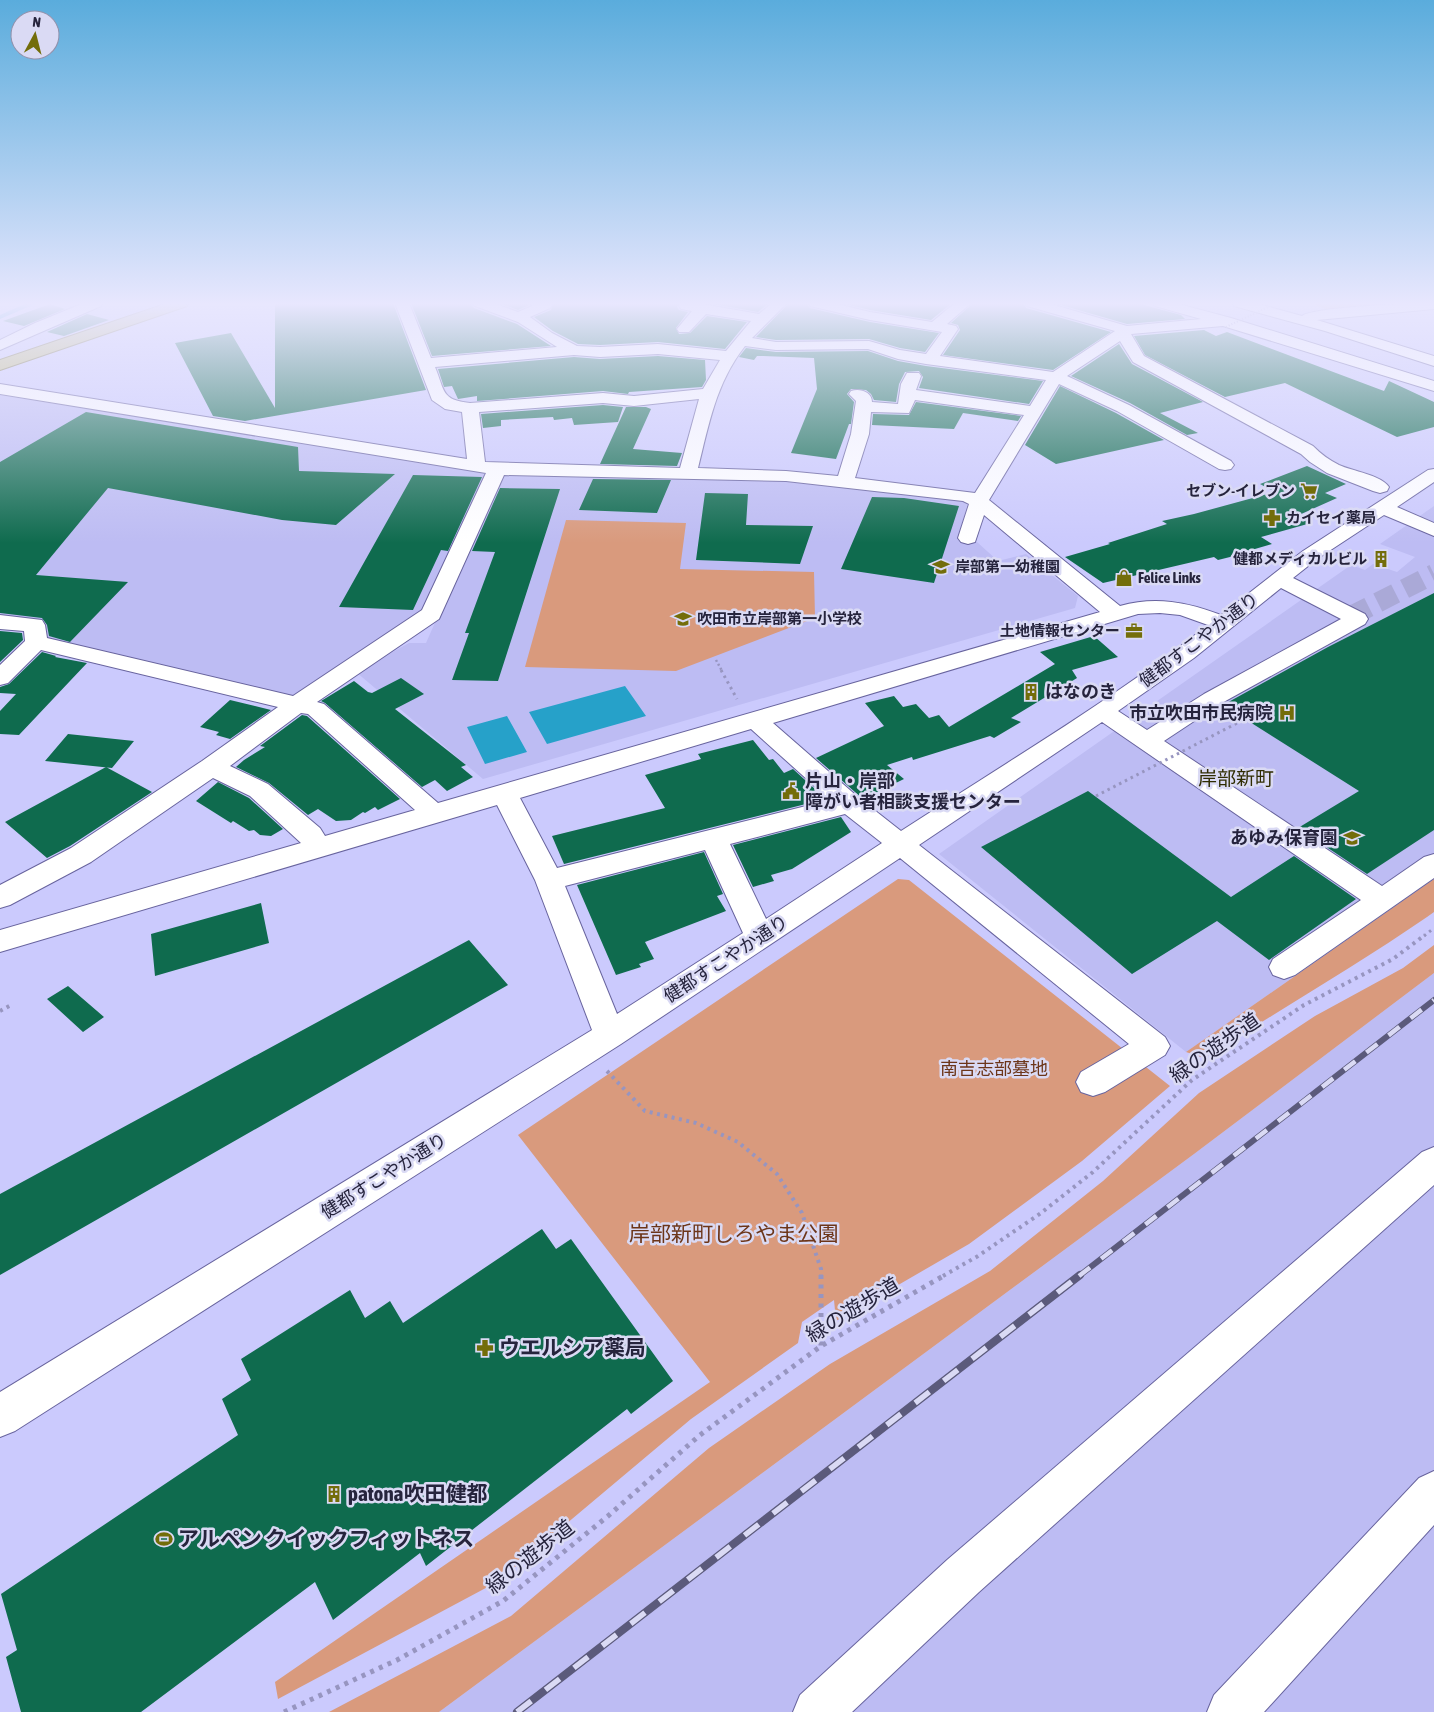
<svg xmlns="http://www.w3.org/2000/svg" width="1434" height="1712" font-family="'Asap Condensed','Noto Sans JP',sans-serif">
<rect width="100%" height="100%" fill="#cbcafd"/>
<!-- built -->
<path fill="#bdbcf3" d="M0,395L483,472L488,476L429,606L292,698L44,638L43,621L0,617Z
M501,473L763,479L960,500L967,505L958,539L977,542L998,561L1026,554L1078,596L1075,608L483,779L356,672L409,643H426Z
M1434,506V879L1186,1052L939,854L1351,565L1365,570L1373,564L1397,572L1415,557L1380,544Z
M1434,973V1712H439L1194,1154Z"/>
<!-- green -->
<path fill="#d99a7d" d="M1311,303H1373L1386,309C1359,310 1335,316 1311,303Z
M566,520L686,523L680,569L814,572L815,618L676,671L525,667Z
M898,879L909,880L1170,1086L1082,1161L969,1244L836,1321L834,1300L802,1322L798,1343L691,1419L497,1582L278,1699L275,1682L710,1382L518,1135Z
M1434,879V912L1427,917C1354,967 1278,1011 1204,1058L1186,1052Z
M1434,945V973L1194,1154L439,1712H329L511,1616L709,1448L830,1364L990,1271L1103,1181L1199,1093L1315,1016L1403,968Z"/>
<!-- water -->
<path fill="#26a1c9" d="M625,686L646,716L547,744L529,712Z
M507,716L527,752L485,764L467,727Z"/>
<g fill="none" stroke-linecap="round" stroke-linejoin="round">
<!-- stream -->
<path fill="#26a1c9" fill-rule="evenodd" d="M27,303L35,304L0,319V315Z"/>
</g>
<!-- building -->
<path fill="#0f6b4e" d="M275,303H393L426,390L245,421L213,416L175,343L231,333L275,408Z
M411,303H471L474,308L517,324L551,346L432,356Z
M499,303H528L529,305L518,310Z
M553,303H679L677,307L679,310L688,312L676,328L679,334L690,333L707,316L747,322L725,349L658,342L600,345L578,344L553,331L534,317L551,310Z
M707,303H769L758,312Z
M789,303H806L810,308L870,322L939,333L925,352L900,348L869,339L776,340L756,337Z
M841,303H952L931,320L870,310Z
M973,303H1023L1026,308L1111,332L1053,370L943,355L960,330L958,325L951,323Z
M1054,303H1137L1181,315L1185,319L1127,324Z
M50,304L65,309L24,326L3,321Z
M87,314L109,320L64,336L47,332Z
M1204,330L1216,336L1227,332L1384,391L1389,381L1434,402V427L1397,437L1285,383L1225,397L1145,355L1134,336Z
M1119,344L1132,364L1203,402L1160,413L1198,433L1187,435L1130,403L1071,376Z
M746,348L776,352L868,351L898,361L926,366L1043,381L1029,404L919,388L923,377L919,371L905,372L899,384L896,402L874,400L871,394L866,390L851,389L847,394L854,402L851,424H849L836,459L791,453L817,389L814,358L763,356H757L754,360L739,357Z
M658,356L705,360L706,380L702,387L629,392L628,394L603,391L477,401V396L458,399L452,386L444,387L438,369L574,357L600,359Z
M1060,386L1116,413L1164,440L1056,464L1025,445Z
M916,402L1021,416L1018,421L963,413L954,429L872,425L873,414L909,415Z
M603,405L623,407L618,422L574,425L572,418L554,420L553,417L501,420V426L483,428L481,414Z
M626,407H646L651,409L633,449L682,453L677,466L600,464Z
M86,412L298,447L299,471L395,474L336,525L282,520L108,488L36,575L128,582L70,642L49,636L47,625L42,618L0,613V462Z
M1307,466L1346,484L1325,493L1337,498L1299,515L1311,523L1261,537L1272,544L1248,551L1250,552L1218,560L1214,557L1103,583L1065,557L1110,544L1108,543L1167,524L1162,521L1194,514L1275,492L1260,484Z
M413,475L482,477L448,551L441,550L413,610L339,607Z
M593,479L671,480L657,513L579,510Z
M500,488L560,489L498,681L452,680L469,633H465L495,552L472,551Z
M705,493L748,494L746,525L813,526L800,564L696,560Z
M872,497L904,498L959,506L934,583L841,569Z
M1434,593V830L1367,874L1298,828L1359,791L1223,705L1328,647Z
M0,631L22,633L23,640L0,662Z
M1094,636L1118,657L1072,670L1077,678L1011,718L1021,722L994,738L990,736L913,760L912,757L887,765L904,779L863,799L816,758L884,726L865,703L894,696L903,707L916,704L929,718L939,715L949,727L1055,664L1040,652Z
M42,652L56,656L55,657L87,663L19,735L0,734V711L16,694L0,693V687L9,684Z
M401,678L424,694L395,709L466,765L461,767L473,777L447,791L435,780L422,787L325,703L321,701L354,681L368,692L372,693Z
M230,700L271,710L230,739L216,735L219,732L200,727Z
M302,715L307,716L400,799L378,810L375,807L365,813L363,812L351,820L336,821L318,809L308,815L269,783L236,767L244,760L265,747L260,746Z
M68,734L134,741L112,768L45,761Z
M753,740L769,760L773,759L784,773L793,769L826,799L564,864L552,836L665,808L645,775L701,759L698,754Z
M106,767L152,792L70,846L47,858L5,822Z
M218,782L249,798L283,829L271,836L260,835L254,830L249,831L233,821L231,823L196,801Z
M1088,791L1231,897L1294,856L1356,899L1269,960L1217,921L1132,974L981,847Z
M841,817L851,832L792,869L771,875L774,881L753,887L733,845Z
M704,852L723,894L717,896L726,911L645,942L654,959L639,964L641,967L616,975L577,885Z
M261,903L269,943L155,976L151,934Z
M469,940L508,985L0,1275V1194Z
M68,986L104,1017L83,1032L47,999Z
M542,1229L556,1249L571,1239L673,1381L631,1414L627,1409L426,1566L420,1553L333,1620L315,1582L141,1712H21L6,1657L17,1650L1,1594L238,1435L222,1399L251,1380L241,1359L350,1290L365,1318L390,1301L403,1323Z"/>
<g fill="none" stroke-linecap="round" stroke-linejoin="round">
<!-- minor-tunnel -->
<path stroke="#aaa9d7" stroke-width="20" stroke-dasharray="20 10" stroke-linecap="butt" d="M1351,616L1434,574"/>
<!-- minor casing -->
<g stroke="#68649e" stroke-width="2">
<path id="minor" d="M84,303H103L101,306L0,350V340L35,323Z
M395,303H409L431,358L557,347L518,322L475,306L473,303H493L518,312L532,306L530,303H551L552,305L550,308L530,317L552,333L577,346L600,347L658,344L726,351L751,321L706,314L689,332H679L677,329L692,311L681,309L679,306L681,303H696L759,314L772,303H787L752,338L776,342L869,341L900,350L926,354L942,332L870,320L810,306L808,303H833L870,312L932,322L955,303H971L947,324L956,326L958,329L940,356L1053,372L1115,331L1027,306L1025,303H1047L1127,326L1201,319L1155,306L1153,303H1175L1231,318L1434,381V391L1223,326L1131,334L1144,356L1313,446C1321,454 1329,460 1339,465C1352,471 1381,475 1389,487L1387,491L1380,493L1373,491L1327,473L1310,462L1301,454L1133,362L1120,341L1067,376L1129,405L1231,461L1234,465L1231,469L1225,470L1219,469L1117,411L1059,384L989,500L1120,606C1155,596 1187,602 1221,615L1303,551L1428,470L1434,469V482L1397,507L1434,523V536L1384,515L1317,559L1293,578L1365,614L1368,619L1365,624L1220,704L1164,741L1382,886L1424,857L1434,854V878L1295,975L1284,979L1273,975L1269,967L1273,959L1361,900L1102,722L919,845L1165,1037L1170,1046L1165,1055L1105,1092L1093,1096L1081,1092L1076,1082L1081,1072L1129,1044L900,858L621,1044L15,1431L0,1437V1392L592,1030L535,880L497,805L0,952V930L301,843L250,796L213,778L91,862L10,905L0,908V885L71,848L202,761L278,707L41,650L8,683L0,685V665L25,641L24,631L0,629V615L42,620L45,625L47,638L293,696L422,610L486,473L0,394V384L467,459L462,412L445,409L432,400ZM745,346L776,350L868,349L898,359L926,364L1046,380L1030,406L916,390L921,376L919,373H907L901,384L898,404L872,402C872,392 860,388 851,391L849,394L856,401L851,434L838,476L786,471L698,468C709,424 716,383 745,346ZM658,354L720,360L703,389L634,396L603,393L470,403C441,400 445,391 435,367L574,355L600,357ZM699,399L680,468L485,462L479,412L603,403L634,406ZM915,400L1024,415L975,493L855,478L869,434L871,412L909,413ZM504,475L786,481L963,501L969,504L958,538L961,542L968,544L975,542L984,515L1100,612L438,803L324,704L317,702L439,619ZM1281,588L1341,619L1204,694L1147,730L1118,711L1194,658ZM1160,613L1180,615L1208,625C1111,701 1004,764 901,831L859,798L773,723L1138,614ZM301,713L308,714L415,810L325,836L320,828L268,784L230,766ZM751,729L830,800L557,868L520,798ZM845,814L882,843L766,919L730,844ZM705,850L743,933L617,1014L565,886Z
M1232,303H1255L1302,316C1313,307 1414,303 1434,303V309L1317,320L1434,356V366L1325,331L1234,306Z
M1434,1147V1185L979,1592L852,1712H793L800,1695L947,1560L1422,1152Z
M1434,1471V1525L1264,1712H1207L1214,1695L1419,1478Z"/>
</g>
<!-- major casing -->
<g stroke="#6d671e" stroke-width="2">
<path id="major" d="M168,303H189L187,306L0,370V360Z"/>
</g>
<!-- path-far3 -->
<path stroke="#9795c0" stroke-width="2.5" stroke-dasharray="2 2.5" stroke-linecap="butt" d="M716,660L722,671"/>
<!-- path-far2 -->
<path stroke="#9795c0" stroke-width="3" stroke-dasharray="2.5 4" stroke-linecap="butt" d="M721,670L737,699
M1424,936L1434,928"/>
<!-- path-far1 -->
<path stroke="#9795c0" stroke-width="4" stroke-dasharray="3 4.5" stroke-linecap="butt" d="M0,1011L11,1005
M1176,1065L1192,1080
M607,1071L645,1111L696,1123L738,1142L777,1174L802,1213L821,1269V1276
M943,1276L978,1256L1041,1213L1093,1172L1192,1080L1304,1005L1393,959L1425,935"/>
<!-- path -->
<path stroke="#9795c0" stroke-width="5" stroke-dasharray="4 5.5" stroke-linecap="butt" d="M821,1275V1346
M284,1712L397,1660L503,1601L608,1516L700,1435L821,1346L945,1275"/>
<!-- minor -->
<use href="#minor" fill="#fff" fill-rule="evenodd"/>
<!-- major -->
<use href="#major" fill="#beb96e" fill-rule="evenodd"/>
<!-- rail-far1 casing -->
<g stroke="#5b5a7b" stroke-width="6">
<path id="rail-far1" d="M1079,1276L1434,1000"/>
</g>
<!-- rail casing -->
<g stroke="#5b5a7b" stroke-width="8">
<path id="rail" d="M517,1712L1080,1275"/>
</g>
<!-- rail-far1 -->
<use href="#rail-far1" stroke="#dadaf4" stroke-width="4.5" stroke-dasharray="14" stroke-linecap="butt"/>
<!-- rail -->
<use href="#rail" stroke="#dadaf4" stroke-width="5.5" stroke-dasharray="18" stroke-linecap="butt"/>
<!-- path-bridge-far1 -->
<path stroke="#9795c0" stroke-width="2" stroke-dasharray="1 2" stroke-linecap="butt" d="M1226,327L1270,306"/>
<!-- path-bridge -->
<path stroke="#9795c0" stroke-width="3" stroke-dasharray="2.5 4" stroke-linecap="butt" d="M1096,796L1245,719"/>
</g>
<!-- sky -->
<linearGradient id="sky" x2="0" y2="1"><stop stop-color="#5aacdc"/><stop offset="0.56" stop-color="#e8e7fe"/><stop offset="1" stop-color="#e8e7fe" stop-opacity="0"/></linearGradient>
<rect width="1434" height="543" fill="url(#sky)"/>
<!-- icons -->
<defs>
<g id="supermarket-bare" transform="scale(1.35)"><path d="M-6-5.5h2.5l.6 2H6L4.5 2H-2.5L-4.4-4H-6ZM-1.5 3.2a1.3 1.3 0 1 0 .1 0ZM3 3.2a1.3 1.3 0 1 0 .1 0Z" fill="#736d0a" stroke="#dadaf4" stroke-width="2.5" paint-order="stroke"/></g>
<g id="pharmacy-bare" transform="scale(1.35)"><path d="M-2-6h4v4h4v4h-4v4h-4v-4h-4v-4h4Z" fill="#736d0a" stroke="#dadaf4" stroke-width="2.5" paint-order="stroke"/></g>
<g id="building-bare" transform="scale(1.35)"><path d="M-4-6H4V6H1V3H-1V6H-4ZM-2.5-4.3h1.7v1.8h-1.7ZM.8-4.3h1.7v1.8H.8ZM-2.5-1h1.7V.8h-1.7ZM.8-1h1.7V.8H.8Z" fill="#736d0a" stroke="#dadaf4" stroke-width="2.5" paint-order="stroke"/></g>
<g id="school-bare" transform="scale(1.35)"><path d="M0-5L7-2L0 1L-7-2ZM-4 1L0 2.5L4 1V4Q0 6-4 4Z" fill="#736d0a" stroke="#dadaf4" stroke-width="2.5" paint-order="stroke"/></g>
<g id="shop-bare" transform="scale(1.35)"><path d="M-5-2.5h2.3a2.7 3.5 0 0 1 5.4 0H5L5.5 6h-11ZM-1.5-2.5h3a1.5 2.3 0 0 0-3 0Z" fill="#736d0a" stroke="#dadaf4" stroke-width="2.5" paint-order="stroke"/></g>
<g id="office-bare" transform="scale(1.35)"><path d="M-6-3h4V-5.5h4V-3h4V5H-6ZM-1-4.5V-3h2v-1.5ZM-6 0V1H6V0Z" fill="#736d0a" stroke="#dadaf4" stroke-width="2.5" paint-order="stroke"/></g>
<g id="hospital-bare" transform="scale(1.35)"><path d="M-5-5h3v3.5h4V-5h3V5h-3V1.5h-4V5h-3Z" fill="#736d0a" stroke="#dadaf4" stroke-width="2.5" paint-order="stroke"/></g>
<g id="civic-bare" transform="scale(1.35)"><path d="M-.6-6.5H3V-4.5H.6V-3L4-1V1h2V6H-6V1h2V-1L-.6-3ZM-1.2 2.5V6h2.4V2.5Z" fill="#736d0a" stroke="#dadaf4" stroke-width="2.5" paint-order="stroke"/></g>
<g id="stadium-bare" transform="scale(1.35)"><path d="M0-5a6.5 5 0 1 0 0 10a6.5 5 0 1 0 0-10ZM-3.5-1.8h7v3.6h-7Z" fill="#736d0a" stroke="#dadaf4" stroke-width="2.5" paint-order="stroke"/></g>
</defs>
<g fill-rule="evenodd">
<use href="#supermarket-bare" x="1309" y="491"/>
<use href="#pharmacy-bare" x="1272" y="518"/>
<use href="#building-bare" x="1381" y="559"/>
<use href="#school-bare" x="941" y="567"/>
<use href="#shop-bare" x="1124" y="578"/>
<use href="#school-bare" x="683" y="619"/>
<use href="#office-bare" x="1134" y="631"/>
<use href="#building-bare" x="1031" y="692"/>
<use href="#hospital-bare" x="1287" y="713"/>
<use href="#civic-bare" x="791" y="791"/>
<use href="#school-bare" x="1352" y="838"/>
<use href="#pharmacy-bare" x="485" y="1348"/>
<use href="#building-bare" x="334" y="1494"/>
<use href="#stadium-bare" x="164" y="1539"/>
</g>
<g text-anchor="middle" stroke-width="5" stroke-linejoin="round" paint-order="stroke">
<!-- far-poi labels -->
<g font-size="15" font-weight="bold" fill="#26243d" stroke="#dadaf4" text-anchor="start">
<text x="1295" y="496" text-anchor="end">セブン-イレブン</text>
<text x="1286" y="523">カイセイ薬局</text>
<text x="1367" y="564" text-anchor="end">健都メディカルビル</text>
<text x="955" y="572">岸部第一幼稚園</text>
<text x="1138" y="583">Felice Links</text>
<text x="697" y="624">吹田市立岸部第一小学校</text>
<text x="1120" y="636" text-anchor="end">土地情報センター</text>
</g>
<!-- street labels -->
<g font-size="18" fill="#26243d" stroke="#dadaf4">
<text transform="translate(1199 640) rotate(-37)" y="6">健都すこやか通り</text>
<text transform="translate(726 959) rotate(-33)" y="6">健都すこやか通り</text>
<text transform="translate(384 1176) rotate(-32)" y="6">健都すこやか通り</text>
</g>
<!-- poi labels -->
<g font-size="18" font-weight="bold" fill="#26243d" stroke="#dadaf4" text-anchor="start">
<text x="1045" y="698">はなのき</text>
<text x="1273" y="719" text-anchor="end">市立吹田市民病院</text>
<text x="805" y="787">片山・岸部<tspan x="805" dy="21">障がい者相談支援センター</tspan></text>
<text x="1338" y="844" text-anchor="end">あゆみ保育園</text>
</g>
<!-- park labels -->
<g font-size="18" fill="#6c3519" stroke="#dadaf4">
<text x="994" y="1075">南吉志部墓地</text>
</g>
<!-- neighbourhood labels -->
<g font-size="19" fill="#2f2c01" stroke="#dadaf4">
<text x="1236" y="785">岸部新町</text>
</g>
<!-- near-street labels -->
<g font-size="21" fill="#26243d" stroke="#dadaf4">
<text transform="translate(1215 1048) rotate(-35)" y="7">緑の遊歩道</text>
<text transform="translate(853 1310) rotate(-31)" y="7">緑の遊歩道</text>
<text transform="translate(530 1557) rotate(-38)" y="7">緑の遊歩道</text>
</g>
<!-- near-park labels -->
<g font-size="21" fill="#6c3519" stroke="#dadaf4">
<text x="734" y="1241">岸部新町しろやま公園</text>
</g>
<!-- near-poi labels -->
<g font-size="21" font-weight="bold" fill="#26243d" stroke="#dadaf4" text-anchor="start">
<text x="499" y="1355">ウエルシア薬局</text>
<text x="348" y="1501">patona吹田健都</text>
<text x="178" y="1546">アルペン クイックフィットネス</text>
</g>
</g>
<!-- north arrow -->
<g transform="translate(35 35) rotate(7)"><circle r="24" fill="#dadaf4" stroke="#9291ab"/>
<path d="M0-4L9 19L0 12L-9 19Z" fill="#736d0a"/>
<text y="-8" font-size="14" font-weight="bold" text-anchor="middle" fill="#26243d">N</text>
</g>
</svg>
